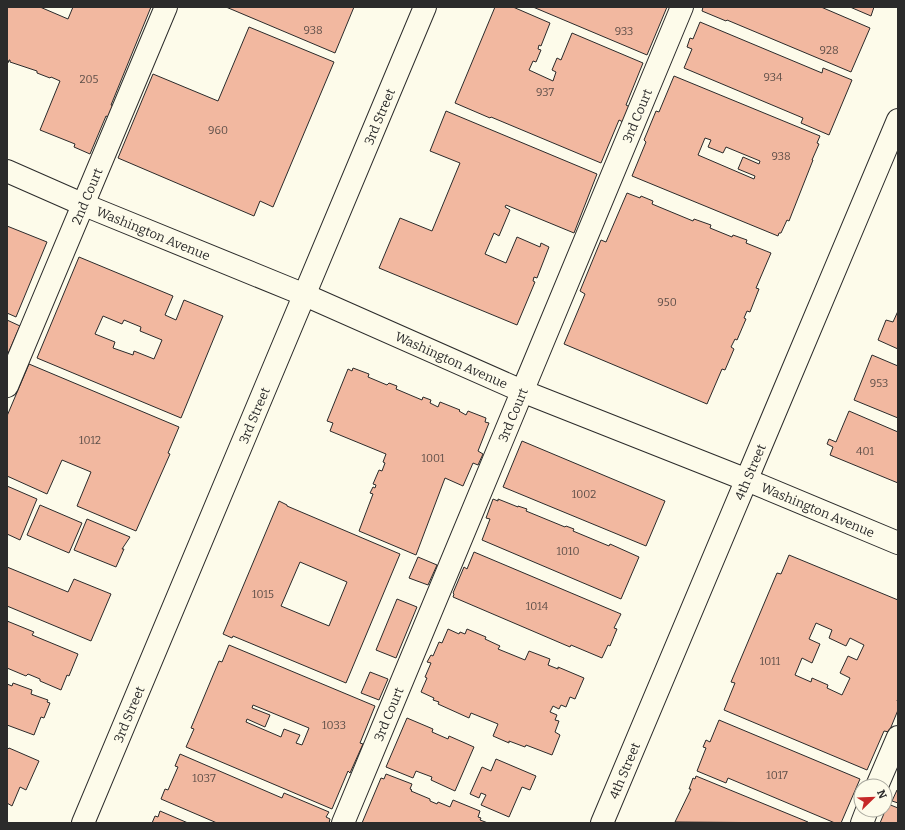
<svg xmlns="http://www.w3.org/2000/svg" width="905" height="830" font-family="Bitter,serif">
<rect width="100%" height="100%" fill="#fdfbea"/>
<!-- building -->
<path fill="#f2b8a0" stroke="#2b2b2b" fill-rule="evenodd" d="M7,7H40L68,19L73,7H151L111,105L115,107L111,118L106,116L90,154L74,147L75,144L40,130L60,81L51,77L50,78L37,73V71L10,62V60H9L8,63L7,62Z
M226,7H354L335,53Z
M495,7H513L550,23L541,46L539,45L538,49L541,50L536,62L533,61L529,70L553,81L556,72L552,70L557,58L561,60L572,33L643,63L626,105L630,107L623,122L619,120L601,163L491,117L490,118L455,103Z
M533,7H667L647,55Z
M703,7H821L870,28L851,72L727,20L726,21L702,11Z
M850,7H874L871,16Z
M700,22L822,73L823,68L852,80L829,135L801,123L803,118L684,68L692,49L687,47L690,38L693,39Z
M249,27L334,62L273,207L260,201L254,216L118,158L153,74L218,101Z
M674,76L820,136L817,143L819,144L812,160H813L789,221L787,220L781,233H779L778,236L632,176L646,142L644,140L656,111L659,112ZM705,138L711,140L708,147L723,153L726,147L760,161L759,164L743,157L738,169L755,176L754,179L698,155Z
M446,111L597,174L574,233L506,205L505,207L510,210L499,236L494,233L485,254L506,263L517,237L540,247L541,243L549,247L537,278L534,277L533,281L535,282L517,325L379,268L400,218L432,231L460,163L430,151Z
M627,193L640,198L641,196L653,201L652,204L693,221L694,219L711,225L710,228L732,237L733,235L747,240L746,243L771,253L756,288L759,289L750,312L747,311L744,318L746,319L737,340L735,339L731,347L734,349L725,370L722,369L707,404L564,344L585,294L580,291L601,240L606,242Z
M7,226L47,242L16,317L7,313Z
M79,257L173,296L165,315L176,320L184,300L223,316L181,418L37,358ZM103,316L122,324L124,320L141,327L140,331L162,340L154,359L134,351L133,355L113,348L115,342L95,334Z
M898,311V349L878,340L886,320L893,322Z
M7,320L20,326L7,356Z
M872,355L898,366V418L854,400Z
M29,364L179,427L168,453L170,454L136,531L77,506L91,472L62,460L47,494L7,476V416Z
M353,368L369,374L368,377L387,385L389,383L397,386L396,389L422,400L423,397L431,400L430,403L438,407L440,402L460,410L459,411L466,415L468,411L486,418L485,422L489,423L478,451L483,454L478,465L473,463L463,486L445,478L416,555L359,531L373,494L370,493L373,487L375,488L376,485L373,484L379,470L382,471L385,463L383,462L386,454L330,431L333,423L327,421L348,369L352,371Z
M849,411L898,432V483L830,455L833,447L827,444L829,439L836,442Z
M522,441L665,501L646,546L503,487Z
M7,486L37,499L20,540L7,534Z
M493,499L498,501V499L518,507V506L527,509L526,511L565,527L566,526L574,529L573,531L609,546L610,544L639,557L621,599L482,540L490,519L486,518Z
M279,501L287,505V506L400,554L346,683L233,636L232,638L223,634ZM300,562L347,582L329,626L281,606Z
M40,505L82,523L69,553L27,535Z
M87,519L130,537L122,549H124L116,567L74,550Z
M474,552L621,614L614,628L617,629L610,646L608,645L602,658L571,645L570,647L453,597L454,594L453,593L464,567L467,569Z
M789,555L898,600V698L897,701L898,702V710L889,732L884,731L867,770L724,710L735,683L731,682L777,573L781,574ZM816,623L832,630L829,638L846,646L850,638L864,645L857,660L848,656L840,673L850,678L842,695L827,688L828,685L812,678L811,682L795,675L802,658L812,663L820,644L809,639Z
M418,557L437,565L428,585L409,578Z
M7,567L68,592L74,579L111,594L91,641L7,606Z
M397,599L417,607L396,658L376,650Z
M7,621L34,632L32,635L78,654L69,676L67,675L61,690L40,681V679L28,674L26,676L7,668Z
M448,629L459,634L460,632L465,634L467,629L486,637L485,639L500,646L498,649L525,660L529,651L550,659L548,665L558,669V667L584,678L575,699L570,697L566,707L561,705L559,709L553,706L550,712L557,715L555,720L559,721L555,732L560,735L552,755L526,745L525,747L509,741V743L493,736L498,724L471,713L469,718L438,704L439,702L433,700L434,698L421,692L427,678L425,677L431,663L427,662L431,655L433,656L439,642L442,643Z
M229,645L375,706L360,743L363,744L350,773L348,771L332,809L186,747L194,729L191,728L219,661L222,662ZM253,705L309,728L302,745L296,743L300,735L284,729L281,737L246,722L247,719L265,727L270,715L252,708Z
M370,672L388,679L379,700L361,693Z
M13,683L32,690L31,694L48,700L47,702L50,703L44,718L41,717L34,735L7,725V684L12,686Z
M407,718L433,729L432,732L448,739L449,736L474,747L455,791L431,780L432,777L416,771L413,778L386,767Z
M719,720L860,779L841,823H835L728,778L726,783L697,771L706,748L703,747L706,740L710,742Z
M9,748L39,761L26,790L20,787L12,806L7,803V750Z
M180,754L282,798L284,793L329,812L326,817L330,819L329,823H217L161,799L165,789L168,790L178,767L175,766Z
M496,759L536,776L530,790L522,787L509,817L481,805L486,795L481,793L479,798L470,794L482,767L491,771Z
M386,774L412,784L410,789L412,790L411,791L430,799V801L437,804L438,802L450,807L453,800L480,811L478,817L481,818L480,820L488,823H362L381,778L384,779Z
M696,776L808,822V823L675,822L691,789H689L693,778L695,779Z
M897,790L898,791V803L892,801Z
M888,804L898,808V823H880Z
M160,811L188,823H152L155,816L158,817Z"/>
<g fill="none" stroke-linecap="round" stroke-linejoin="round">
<!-- minor casing -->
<g stroke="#2b2b2b" stroke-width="24">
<g id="minor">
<path id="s1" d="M7,171L82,204L305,295L522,391L747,480L898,543"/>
<path id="s2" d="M7,386L166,7"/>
<path d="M877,786L898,737"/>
<path id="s3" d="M83,823L425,7"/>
<path id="s4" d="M343,823L682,7"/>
<path id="s5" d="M602,823L898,120"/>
<path d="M862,823L867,810"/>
</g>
</g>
<!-- minor -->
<use href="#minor" stroke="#fdfbea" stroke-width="22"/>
</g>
<g text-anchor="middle" stroke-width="3" stroke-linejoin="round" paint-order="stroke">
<!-- number labels -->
<g font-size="11" fill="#5d4e48">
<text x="313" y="34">938</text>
<text x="624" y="35">933</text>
<text x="829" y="54">928</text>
<text x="773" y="81">934</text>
<text x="89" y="83">205</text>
<text x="545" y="96">937</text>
<text x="218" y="134">960</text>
<text x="781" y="160">938</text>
<text x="667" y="306">950</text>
<text x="879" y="387">953</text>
<text x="90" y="444">1012</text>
<text x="865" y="455">401</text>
<text x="433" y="462">1001</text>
<text x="584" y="498">1002</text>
<text x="568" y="555">1010</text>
<text x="263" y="598">1015</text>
<text x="537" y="610">1014</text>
<text x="770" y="665">1011</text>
<text x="334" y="729">1033</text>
<text x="777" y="779">1017</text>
<text x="204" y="782">1037</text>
</g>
<!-- street labels -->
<g font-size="13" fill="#2b2b2b" stroke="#fdfbea">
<text dy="5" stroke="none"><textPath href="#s3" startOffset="766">3rd Street</textPath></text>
<text dy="5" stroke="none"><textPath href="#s4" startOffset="766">3rd Court</textPath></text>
<text dy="5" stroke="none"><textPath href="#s2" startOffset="206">2nd Court</textPath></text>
<text dy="5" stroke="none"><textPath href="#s1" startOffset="159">Washington Avenue</textPath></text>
<text dy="5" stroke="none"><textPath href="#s1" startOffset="483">Washington Avenue</textPath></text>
<text dy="5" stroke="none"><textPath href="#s3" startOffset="442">3rd Street</textPath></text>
<text dy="5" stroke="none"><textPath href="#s4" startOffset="442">3rd Court</textPath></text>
<text dy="5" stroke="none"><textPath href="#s5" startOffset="381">4th Street</textPath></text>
<text dy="5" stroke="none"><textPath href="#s1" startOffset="879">Washington Avenue</textPath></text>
<text dy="5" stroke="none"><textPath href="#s3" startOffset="118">3rd Street</textPath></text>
<text dy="5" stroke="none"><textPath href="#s4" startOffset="118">3rd Court</textPath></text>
<text dy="5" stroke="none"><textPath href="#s5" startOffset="57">4th Street</textPath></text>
</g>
</g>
<!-- border -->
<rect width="905" height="830" fill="none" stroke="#2b2b2b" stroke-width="16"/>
<!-- north arrow -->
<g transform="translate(873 798) rotate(67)"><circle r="19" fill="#fdfbea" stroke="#a9a89e"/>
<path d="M0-3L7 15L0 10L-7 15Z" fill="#c62828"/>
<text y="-6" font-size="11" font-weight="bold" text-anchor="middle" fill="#2b2b2b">N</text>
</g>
</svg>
